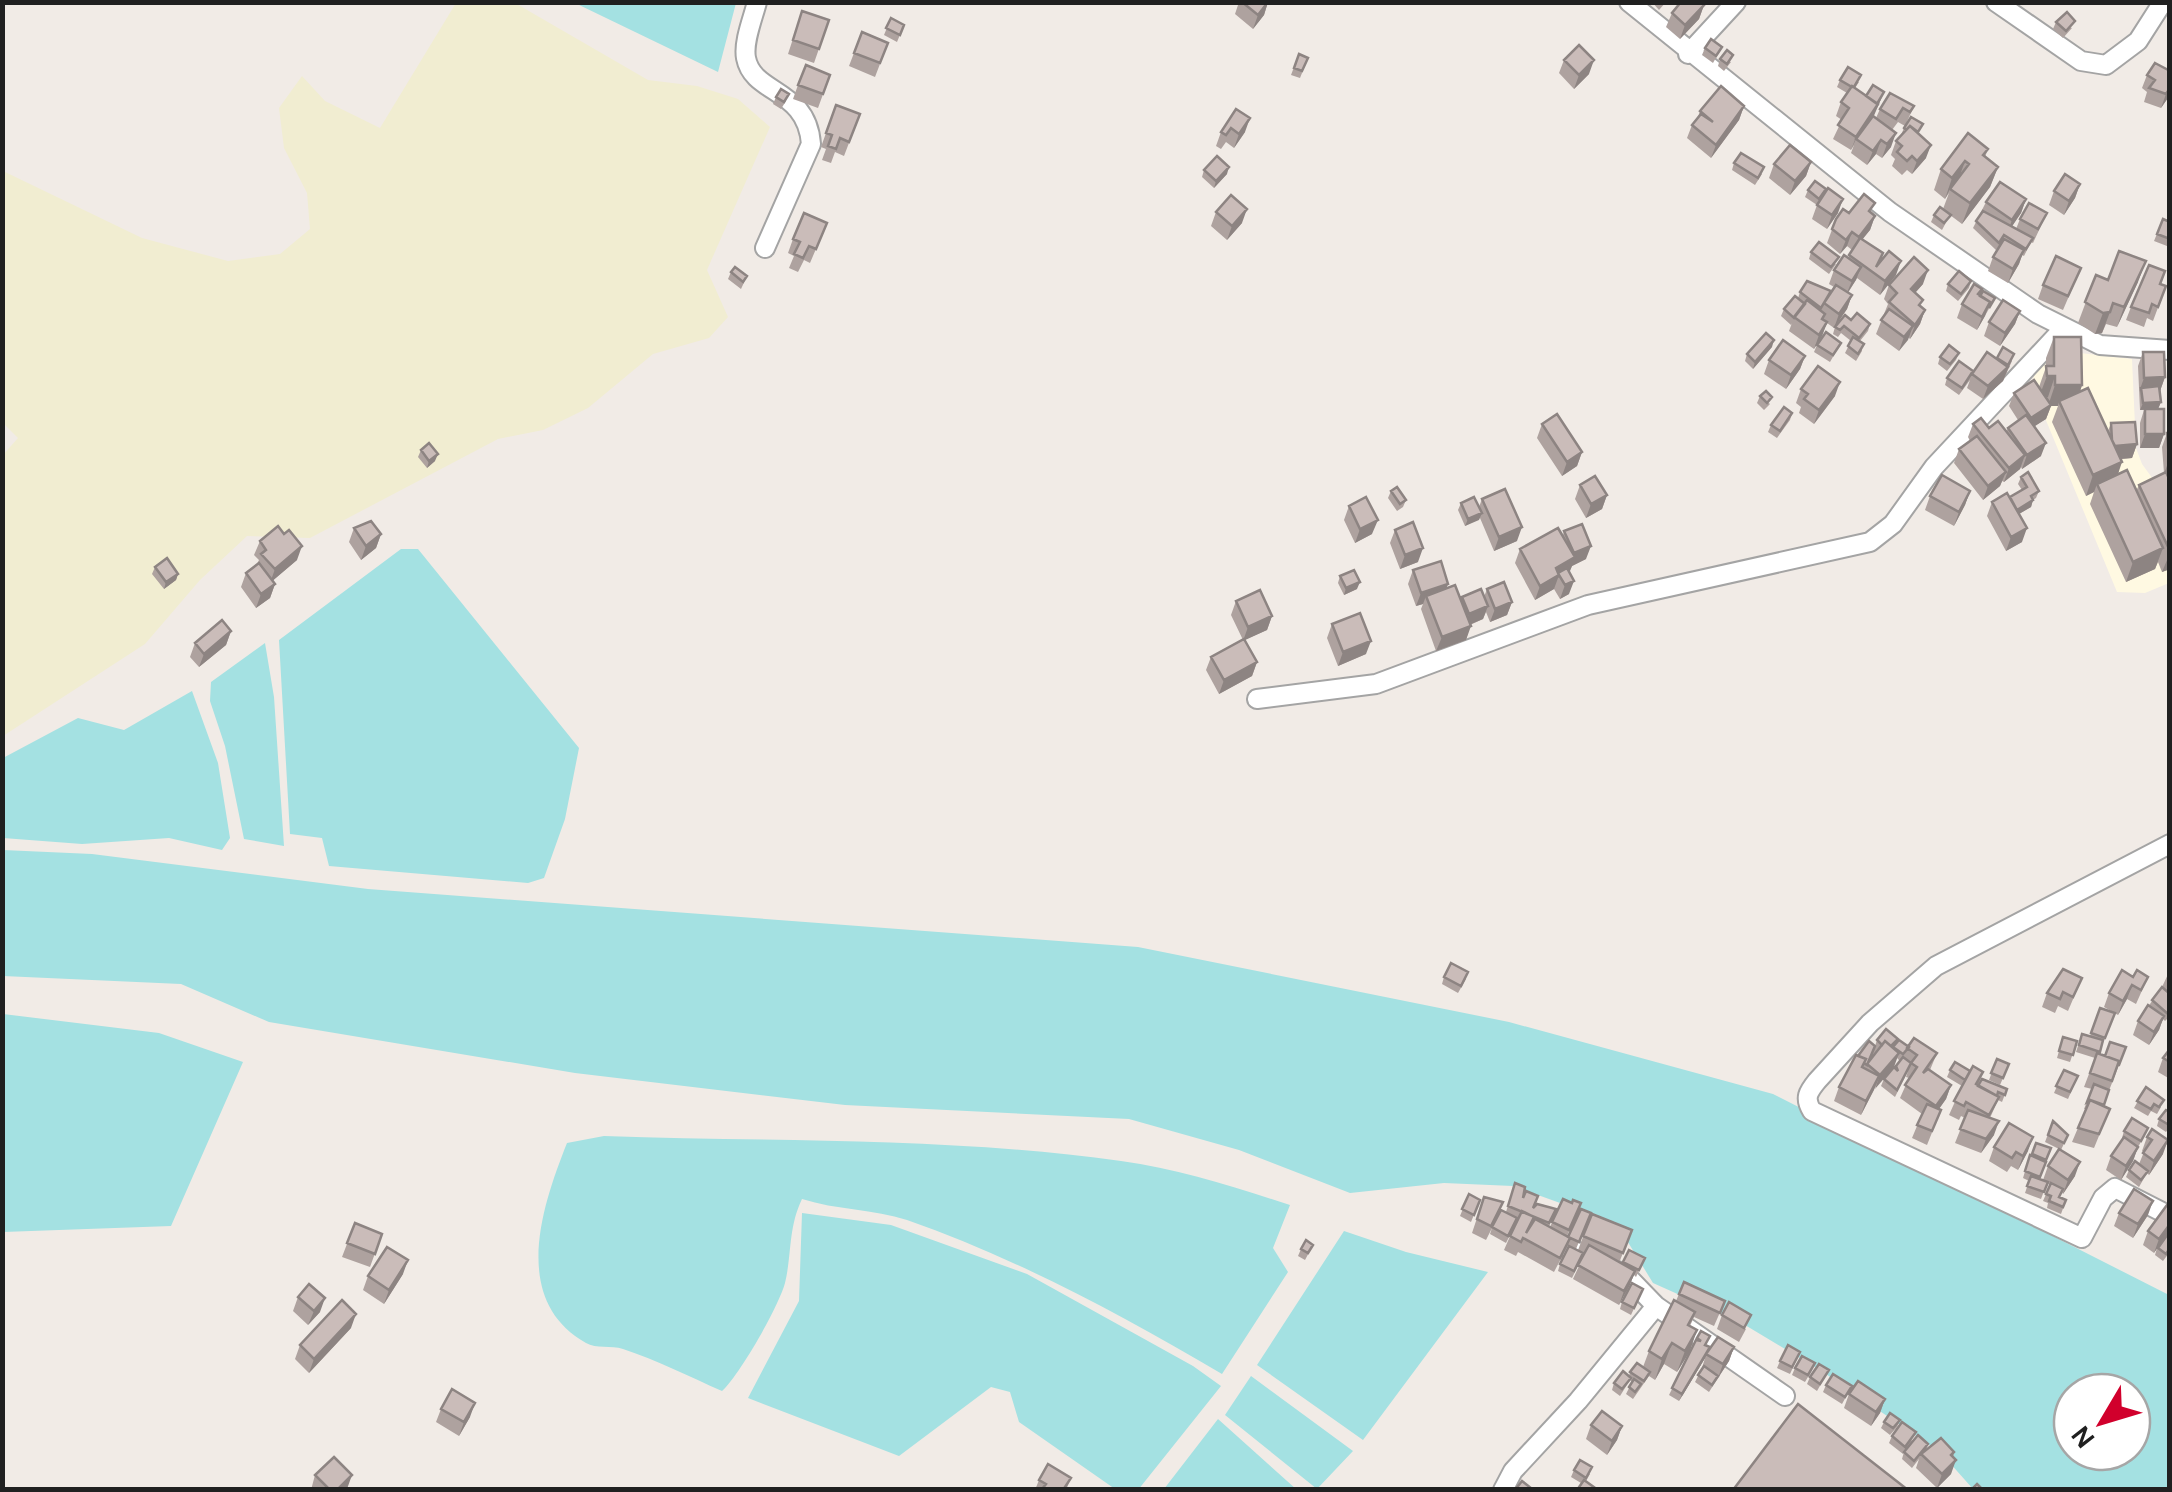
<svg xmlns="http://www.w3.org/2000/svg" width="2172" height="1492" font-family="Karla,sans-serif">
<rect width="100%" height="100%" fill="#f1ebe6"/>
<!-- education -->
<path fill="#fff9e2" d="M2054,350L2132,359L2136,448L2142,464L2169,501V583L2145,593L2117,592L2031,384L2040,361Z"/>
<!-- farmland -->
<path fill="#f1edd1" d="M456,3H515L648,80L697,86L738,99L770,127L707,270L728,317L709,338L653,354L588,408L543,430L498,439L310,538L247,536L200,580L145,644L3,736V455L18,438L3,423V171L142,238L228,261L280,254L310,229L307,193L284,148L279,108L302,76L325,101L380,128Z"/>
<!-- water -->
<path fill="#a4e1e2" fill-rule="evenodd" d="M575,3H736L718,72Z
M401,549H418L579,748L565,819L544,878L528,883L329,866L322,838L290,834L279,640Z
M265,643L274,697L284,846L244,839L225,746L210,701L211,682Z
M192,691L218,763L230,838L222,850L169,838L82,844L3,838V758L78,718L124,730Z
M3,850L92,854L368,889L1138,947L1509,1022L1773,1094L2169,1295V1489H1973L1941,1453L1820,1370L1740,1322L1653,1283L1626,1239L1574,1208L1513,1186L1444,1183L1350,1193L1239,1150L1129,1119L845,1105L575,1073L269,1022L181,984L3,976ZM2072,1392H2132V1452H2072Z
M3,1014L159,1033L243,1062L171,1226L3,1232Z
M604,1136C776,1142 950,1137 1121,1161C1179,1169 1235,1187 1290,1205L1273,1248L1288,1272L1222,1374C1120,1314 1018,1259 907,1220C874,1209 836,1210 802,1199C788,1228 792,1254 785,1283C779,1306 739,1376 722,1391C690,1377 657,1360 623,1349C611,1345 596,1349 586,1343C510,1300 542,1206 567,1143Z
M802,1213L891,1225L1027,1274L1193,1366L1221,1386L1138,1490L1115,1489L1019,1422L1010,1392L991,1387L899,1456L748,1398L799,1301Z
M1344,1231L1406,1252L1488,1272L1363,1440L1257,1365Z
M1251,1376L1353,1451L1317,1489L1225,1415Z
M1218,1419L1296,1489H1164Z"/>
<g fill="none" stroke-linecap="round" stroke-linejoin="round">
<!-- street casing -->
<g stroke="#a4a4a4" stroke-width="22">
<path id="street" d="M757,2C753,18 743,42 746,58C753,95 807,88 811,144L765,248
M1629,2L1890,212L2038,314L2100,345L2170,350
M1996,2L2081,61L2106,65L2138,41L2163,2
M1688,54L1736,2
M1257,699L1376,684L1588,605L1870,542L1893,524L1934,467L2062,330
M2170,844L1936,966L1870,1023L1817,1081C1808,1092 1804,1098 1812,1111L2082,1238L2103,1198L2115,1188L2170,1216
M1561,1244L1627,1276L1656,1306
M1503,1490L1513,1471L1578,1401L1656,1306L1785,1396"/>
</g>
<!-- street -->
<use href="#street" stroke="#fff" stroke-width="18"/>
</g>
<!-- wall -->
<path fill="#aea29f" d="M1239,2H1268L1264,15L1253,29L1235,14Z
M1652,2H1666L1659,10Z
M1704,5L1699,19L1680,39L1666,27L1672,13Z
M802,11L829,20L814,63L788,54Z
M891,18L904,25L897,42L884,35Z
M2056,22L2072,28L2063,38L2053,29Z
M862,32L888,43L875,77L849,66Z
M1722,47L1713,63L1702,55L1705,48Z
M1299,54L1308,58L1300,78L1291,75Z
M1720,59L1731,62L1724,71L1718,66Z
M1564,60L1589,74L1574,89L1559,73Z
M2155,63L2170,95L2161,108L2144,102L2147,92L2142,88L2147,75Z
M830,75L818,108L793,99L798,85Z
M1840,80L1859,82L1855,88L1866,96L1881,99L1873,116L1876,118L1880,109L1914,106L1905,126L1898,122L1892,130L1891,147L1882,158L1876,154L1867,165L1851,153L1854,145L1851,150L1833,139L1842,120L1836,116L1841,102L1847,93L1837,87Z
M776,97L786,101L781,109L773,104Z
M836,105L860,114L844,156L835,152L831,163L822,160L826,149L821,147Z
M1744,106L1739,120L1711,158L1687,138L1692,125L1698,117L1700,111Z
M1236,109L1245,132L1234,148L1226,142L1221,149L1216,146L1221,132Z
M1904,128L1919,133L1926,158L1912,174L1907,170L1902,175L1892,166L1895,159L1891,155L1896,141L1901,135Z
M1988,149L1985,157L1998,167L1990,187L1962,224L1950,215L1942,230L1931,222L1934,215L1943,209L1949,193L1945,199L1934,190L1941,169Z
M1811,162L1806,176L1790,195L1769,178L1774,164Z
M1734,163L1762,174L1755,185L1732,170Z
M1204,170L1227,174L1214,188L1202,177Z
M2080,184L2075,198L2064,215L2049,205L2054,191Z
M1808,190L1838,213L1827,229L1812,219L1817,205L1805,197Z
M2026,199L2021,213L2011,227L2016,229L2020,219L2047,213L2033,243L2031,242L2024,256L2022,255L2019,264L2008,283L1988,271L1993,257L2002,243L1996,250L1973,228L1986,202Z
M1216,212L1242,223L1227,240L1211,226Z
M1849,213H1871L1875,216L1870,230L1862,239L1883,253L1880,262L1896,275L1880,295L1857,278L1848,293L1852,295L1847,309L1834,328L1827,323L1822,336L1814,349L1789,331L1792,323L1791,325L1781,316L1784,309L1798,298L1800,292L1831,291L1834,287L1829,284L1834,270L1848,258L1852,250L1847,246L1840,254L1827,243L1836,219Z
M2163,219L2170,222V240L2167,246L2154,241Z
M827,223L810,263L804,260L798,272L789,268L794,256L788,253L793,239Z
M1811,252L1836,264L1829,274L1809,259Z
M2081,268L2063,310L2038,299L2043,285Z
M731,272L747,276L741,289L728,279Z
M2096,275L2108,280L2138,282L2117,327L2106,324L2102,333L2095,334L2078,323Z
M1971,281L1969,288L1958,301L1946,291L1948,284Z
M1923,284L1915,293L1921,306L1925,310L1920,324L1910,339L1908,337L1899,351L1876,334L1888,304L1884,299L1889,285Z
M2160,284L2166,286L2153,321L2147,318L2144,327L2126,320L2131,307Z
M1982,289L1979,295L1995,298L1977,330L1957,318L1962,304Z
M2020,311L2015,324L2000,346L1984,336L1989,322Z
M1851,320L1870,324L1868,331L1860,341L1862,351L1856,361L1845,353L1851,341L1841,333L1838,337L1833,334L1835,327Z
M2054,337L2082,385L2080,392L2108,431L2111,423L2137,444L2132,458L2121,459L2118,474L2136,491L2139,485L2164,473L2162,447L2167,433H2170V473H2166L2170,481V569L2162,572L2158,562L2155,569L2126,582L2090,504L2094,492L2086,496L2052,422L2058,406H2051L2046,419L2034,426L2041,456L2022,469L2021,467L2020,469L2004,482L2002,481L2000,486L1983,500L1954,463L1959,449L1970,441L1968,437L1973,424L2006,432L2008,428L2018,420L2009,406L2014,393L2039,387L2046,367V358Z
M1841,343L1830,362L1814,352L1817,345Z
M1772,347L1753,369L1745,361L1747,354Z
M2143,352L2165,377L2160,391L2161,402L2158,409L2164,434L2159,448H2140V423L2144,410H2140L2138,366Z
M1959,353L1956,360L1947,371L1938,364L1940,357Z
M1805,356L1800,369L1786,389L1764,374L1769,360Z
M1996,359L2012,361L2003,381L1983,399L1967,388L1970,380L1959,395L1945,385L1947,378L1973,371Z
M1801,389L1835,396L1814,424L1799,413L1801,407L1796,403Z
M1760,396L1770,404L1764,410L1757,403Z
M1792,413L1790,420L1777,438L1768,432L1771,425Z
M1542,424L1582,452L1577,466L1562,476L1537,438Z
M421,450L435,461L427,468L418,457Z
M2021,477L2039,491L2036,498L2033,500L2031,507L2019,514L2022,542L2006,551L1987,516L1992,502L2010,497L2022,490L2018,484Z
M1580,485L1607,495L1602,509L1586,518L1575,499Z
M1391,491L1406,500L1403,507L1397,511L1388,498Z
M1970,491L1965,505L1954,526L1925,510L1930,496Z
M1482,499L1517,541L1494,551L1480,518L1465,526L1458,510L1461,503L1479,507Z
M1349,506L1372,534L1355,543L1344,520Z
M354,528L381,534L376,548L361,560L349,542Z
M1395,530L1418,562L1400,569L1390,543Z
M1564,531L1586,559L1572,566L1569,572V594L1560,599L1554,589L1535,600L1515,563L1520,549L1563,535Z
M260,541L297,560L272,581L275,584L270,598L256,608L241,587L246,573L257,564L259,560L254,555Z
M155,567L178,574L176,580L164,589L152,574Z
M1413,570L1448,584L1446,588L1461,600L1462,597H1484L1487,589L1512,602L1507,615L1490,622L1486,612L1483,619L1470,625L1466,640L1436,651L1421,609L1423,604L1416,606L1408,584Z
M1340,576L1357,589L1344,595L1338,583Z
M1236,601L1272,616L1267,630L1244,640L1257,662L1252,676L1219,694L1206,670L1211,657L1243,640L1231,615Z
M1332,624L1366,654L1338,666L1327,638Z
M231,631L226,645L199,667L190,657L195,643Z
M2170,970V1016L2165,1021L2163,1019L2159,1030L2149,1045L2133,1035L2138,1021L2162,987Z
M1444,977L1466,979L1458,993L1442,984Z
M2133,977H2148L2136,1004L2127,999L2118,1015L2104,1007L2109,993Z
M2082,978L2068,1011L2058,1006L2055,1013L2042,1007L2047,993Z
M2100,1008L2115,1013L2099,1053L2105,1056L2126,1047L2103,1106L2110,1109L2094,1148L2072,1142L2086,1109H2084L2092,1089L2084,1087L2095,1058L2076,1052L2082,1034L2090,1036Z
M2063,1037L2077,1041L2070,1062L2057,1058Z
M1898,1039L1896,1044L1937,1053L1930,1070L1951,1085L1946,1099L1939,1109L1941,1110L1927,1145L1912,1138L1922,1114L1900,1098L1909,1078L1906,1077L1908,1071L1895,1097L1881,1086L1884,1079L1900,1061L1897,1058L1874,1089L1861,1115L1834,1101L1839,1087L1858,1056L1875,1046L1877,1040Z
M2170,1049V1079L2158,1072L2163,1058Z
M1997,1059L2009,1064L2000,1085L1989,1080Z
M1950,1070L1983,1072L1978,1085L2007,1089L2002,1102L1998,1100L1990,1118L1994,1135L1981,1153L1955,1143L1965,1118L1961,1116L1959,1120L1949,1115L1962,1086L1947,1077Z
M2064,1070L2078,1076L2068,1099L2054,1093Z
M2146,1087L2161,1107L2157,1114L2151,1111L2148,1116L2134,1108Z
M2170,1112V1127L2166,1132L2157,1126L2159,1119Z
M2053,1121L2068,1135L2061,1150L2045,1142Z
M2152,1129L2163,1154L2149,1175L2147,1173L2139,1187L2126,1177L2129,1170L2139,1164L2144,1152L2142,1151L2147,1137Z
M2124,1131L2145,1135L2138,1147L2133,1161L2121,1180L2106,1170L2111,1156L2123,1139L2122,1138Z
M2036,1143L2051,1148L2040,1179L2043,1180L2048,1166L2075,1176L2063,1194L2062,1192L2059,1198L2066,1200L2061,1214L2047,1208L2048,1203L2043,1201L2050,1185L2047,1183L2041,1199L2025,1193L2029,1181L2023,1178L2030,1155L2031,1156Z
M1994,1147L2028,1151L2018,1170L2011,1166L2007,1172L1989,1161Z
M1515,1183L1523,1198L1534,1207L1554,1216L1549,1226L1550,1227L1563,1199L1572,1203H1581L1567,1236L1569,1237L1591,1213L1576,1249L1568,1245L1554,1272L1518,1252L1516,1256L1504,1250L1515,1225L1506,1243L1490,1234L1492,1228L1486,1240L1472,1233L1484,1197L1498,1216L1506,1212Z
M1469,1194L1480,1200L1471,1222L1460,1216Z
M2119,1213L2148,1215L2133,1238L2114,1226Z
M1592,1214L1632,1230L1619,1263L1622,1264L1629,1250L1645,1258L1636,1277L1634,1275L1619,1305L1573,1279L1585,1253L1578,1250Z
M355,1223L382,1234L370,1267L342,1257Z
M2148,1231H2170V1261L2167,1259L2169,1253L2163,1261L2155,1255L2157,1248L2154,1253L2143,1245Z
M1313,1245L1305,1260L1298,1256L1301,1249Z
M1581,1260L1572,1278L1558,1271L1560,1264Z
M403,1274L384,1304L363,1290L368,1276Z
M1684,1282L1725,1301L1714,1326L1694,1317L1690,1326V1351L1677,1372L1664,1364L1655,1380L1649,1376L1633,1399L1626,1394L1632,1382L1630,1380L1620,1396L1612,1390L1614,1383L1629,1376L1630,1372L1643,1367L1649,1351L1676,1301Z
M1643,1289L1631,1315L1620,1309L1622,1302Z
M298,1297L320,1312L308,1325L293,1311Z
M1722,1315L1746,1329L1739,1342L1717,1329Z
M351,1328L309,1373L295,1359L300,1345Z
M1701,1331L1706,1346L1710,1347H1734L1729,1361L1709,1392L1695,1382L1702,1368L1705,1358L1679,1401L1669,1395Z
M1800,1352L1790,1374L1777,1368L1780,1361Z
M1795,1368L1812,1370L1805,1382L1792,1375Z
M1829,1370L1817,1391L1807,1384L1810,1377Z
M1826,1385L1852,1386L1842,1404L1823,1392Z
M1849,1394L1885,1399L1880,1413L1871,1426L1844,1408Z
M441,1409L470,1417L459,1436L436,1422Z
M1900,1420L1897,1427L1890,1435L1881,1428L1884,1422Z
M1591,1425L1622,1426L1617,1440L1607,1455L1586,1439Z
M1892,1436L1928,1444L1926,1450L1954,1452L1951,1474L1937,1488L1916,1468L1919,1459L1912,1468L1902,1459L1904,1452L1903,1454L1889,1443Z
M1574,1470L1590,1474L1586,1481L1581,1483L1571,1477Z
M315,1475L347,1490H311Z
M1071,1478L1066,1490H1035L1039,1480Z"/>
<!-- shaded-wall -->
<path fill="#8d8482" d="M1268,2L1264,15L1253,29L1258,15Z
M1704,5L1699,19L1680,39L1685,25Z
M1594,60L1589,74L1574,89L1579,75Z
M2170,88V95L2161,108L2166,94Z
M1884,92L1873,118L1856,139L1851,150L1856,137Z
M1744,106L1739,120L1711,158L1716,145Z
M1250,118L1245,132L1234,148L1239,134Z
M1896,133L1891,147L1882,158L1887,144Z
M1881,140L1876,154L1867,165L1873,151Z
M1931,145L1926,158L1912,174L1917,161Z
M1965,161L1958,181L1950,189L1945,199L1952,178Z
M1811,162L1806,176L1790,195L1795,181Z
M1229,167L1227,174L1214,188L1216,181Z
M1998,167L1990,187L1962,224L1970,203Z
M2080,184L2075,198L2064,215L2069,201Z
M1843,199L1838,213L1827,229L1832,215Z
M2026,199L2021,213L2007,234L2012,220Z
M1247,209L1242,223L1227,240L1232,226Z
M1875,216L1870,230L1854,250L1859,237Z
M1852,232L1847,246L1840,254L1846,240Z
M2024,250L2019,264L2008,283L2013,269Z
M1901,261L1896,275L1880,295L1885,281Z
M2146,261L2138,282L2117,327L2124,307Z
M1861,267L1856,280L1846,295L1852,281Z
M1928,270L1923,284L1906,303L1911,289Z
M1852,295L1847,309L1834,328L1839,314Z
M1990,302L1985,316L1977,330L1982,317Z
M1925,310L1920,324L1910,339L1915,325Z
M2020,311L2015,324L2000,346L2005,333Z
M2110,312L2102,333L2095,334L2103,313Z
M1827,322L1822,336L1814,349L1819,335Z
M1913,326L1908,340L1899,351L1904,337Z
M1774,340L1772,347L1753,369L1755,362Z
M2014,354L2003,381L1983,399L1988,386L2006,369Z
M1805,356L1800,369L1786,389L1791,375Z
M2047,376H2055L2048,397H2039Z
M2165,377L2160,391L2141,388L2139,392L2144,378Z
M1840,382L1835,396L1814,424L1819,410Z
M2055,385H2082L2075,406L2059,401L2058,406H2051L2046,419L2026,432L2031,418L2048,406Z
M2161,402L2158,409L2140,410L2143,403Z
M2145,434H2164L2159,448H2140Z
M2046,443L2041,456L2022,469L2027,455Z
M2137,444L2132,458L2108,460L2113,446Z
M1582,452L1577,466L1562,476L1567,462Z
M438,454L435,461L427,468L429,461Z
M2025,455L2020,469L2004,482L2009,468Z
M2169,460L2170,473L2164,474Z
M2122,462L2115,483L2097,484L2094,492L2086,496L2093,475Z
M2006,472L2000,486L1983,500L1988,486Z
M1970,491L1965,505L1954,526L1959,512Z
M1607,495L1602,509L1586,518L1591,504Z
M2033,500L2031,507L2012,518L2014,511Z
M1482,513L1479,520L1465,526L1468,519Z
M1378,520L1372,534L1355,543L1360,529Z
M1522,527L1517,541L1494,551L1499,537Z
M2027,528L2022,542L2006,551L2011,537Z
M381,534L376,548L361,560L366,546Z
M302,546L297,560L270,583L275,569Z
M1591,546L1586,559L1572,566L1570,571L1558,578L1554,589L1535,600L1540,586L1556,568L1574,553Z
M1423,548L1418,562L1400,569L1405,555Z
M2163,548L2155,569L2126,582L2133,562Z
M2170,553V569L2162,572Z
M178,574L176,580L164,589L166,582Z
M1574,581L1569,594L1560,599L1565,585Z
M1360,582L1357,589L1344,595L1346,588Z
M275,584L270,598L256,608L261,594Z
M1448,584L1443,597L1426,596L1423,604L1416,606L1421,593Z
M1512,602L1507,615L1490,622L1495,609Z
M1488,606L1483,619L1464,627L1469,614Z
M1272,616L1267,630L1243,641L1248,627Z
M1471,626L1466,640L1436,651L1442,637Z
M231,631L226,645L199,667L204,654Z
M1371,641L1366,654L1338,666L1343,652Z
M1257,662L1252,676L1219,694L1224,680Z
M2132,985L2127,999L2118,1015L2123,1001Z
M2164,1016L2159,1030L2149,1045L2154,1032Z
M1899,1053L1894,1067L1875,1089L1880,1075Z
M1879,1076L1874,1090L1861,1115L1866,1101Z
M1951,1085L1946,1099L1931,1120L1936,1106Z
M1999,1121L1994,1135L1981,1153L1986,1139Z
M2033,1137L2028,1151L2018,1170L2023,1156Z
M2168,1140L2163,1154L2149,1175L2154,1161Z
M2138,1147L2133,1161L2121,1180L2126,1166Z
M2080,1162L2075,1176L2063,1194L2068,1180Z
M2153,1201L2148,1215L2133,1238L2138,1224Z
M2170,1224V1230L2154,1253L2159,1239Z
M408,1260L403,1274L384,1304L389,1290Z
M1635,1271L1630,1285L1619,1305L1624,1291Z
M325,1298L320,1312L308,1325L314,1311Z
M356,1314L351,1328L309,1373L314,1359Z
M1697,1330L1690,1351L1677,1372L1685,1351Z
M1672,1343L1664,1364L1655,1380L1662,1359Z
M1734,1347L1729,1361L1718,1378L1723,1364Z
M1706,1354L1705,1358L1679,1401L1682,1394Z
M1885,1399L1880,1413L1871,1426L1876,1412Z
M475,1403L470,1417L459,1436L464,1422Z
M1622,1426L1617,1440L1607,1455L1612,1441Z
M1956,1460L1951,1474L1937,1488L1942,1474Z
M352,1475L347,1489L337,1490Z"/>
<!-- building -->
<path fill="#cabcb9" stroke="#8d8482" stroke-width="2.5" d="M1242,2H1268L1258,15Z
M1681,2H1702L1704,5L1685,25L1672,13Z
M802,11L829,20L819,49L793,40Z
M2067,12L2075,21L2066,31L2056,22Z
M891,18L904,25L900,35L886,28Z
M862,32L888,43L880,63L854,53Z
M1711,39L1722,47L1716,56L1705,48Z
M1579,45L1594,60L1579,75L1564,60Z
M1727,50L1733,55L1727,64L1720,59Z
M1299,54L1308,58L1302,71L1294,68Z
M2155,63L2170,71V88L2166,94L2149,88L2155,80L2147,75Z
M806,65L830,75L823,94L798,85Z
M1848,67L1861,75L1854,87H1852L1840,80Z
M1873,85L1884,92L1877,104L1866,96Z
M1721,86L1744,106L1716,145L1692,125L1701,114L1713,122L1700,111Z
M1852,86L1878,104L1856,137L1838,125L1849,108L1841,102Z
M781,89L789,94L784,102L776,97Z
M1890,93L1914,106L1910,112L1903,108L1896,119L1880,109Z
M836,105L860,114L849,142L840,138L836,149L828,146L832,135L826,133Z
M1236,109L1250,118L1239,134L1231,128L1226,135L1221,132Z
M1873,116L1896,133L1887,144L1881,140L1873,151L1856,139Z
M1911,117L1923,124L1918,132L1910,126L1906,130L1904,128Z
M1910,126L1931,145L1917,161L1912,156L1907,161L1897,152L1902,146L1896,141Z
M1968,133L1988,149L1983,155L1998,167L1970,203L1950,189L1969,164L1965,161L1952,178L1941,169Z
M1790,145L1811,162L1795,181L1774,164Z
M1741,153L1764,167L1758,178L1734,163Z
M1217,156L1229,167L1216,181L1204,170Z
M2065,174L2080,184L2069,201L2054,191Z
M1815,181L1826,189L1819,199L1808,190Z
M2000,182L2026,199L2012,220L1986,202Z
M1828,188L1843,199L1832,215L1817,205Z
M1864,194L1875,203L1869,211L1875,216L1859,237L1852,232L1846,240L1832,229L1836,219L1843,209L1849,213Z
M1231,195L1247,209L1232,226L1216,212Z
M2029,203L2047,213L2038,229L2020,219Z
M1940,207L1951,215L1944,223L1934,215Z
M1983,211L2033,238L2026,249L2004,235L1999,243L1976,221Z
M804,213L827,223L816,249L809,246L803,258L794,254L800,242L793,239Z
M2163,219L2170,222V239L2157,234Z
M1860,238L1883,253L1876,267L1889,251L1901,261L1885,281L1849,255Z
M2004,239L2024,250L2013,269L1993,257Z
M1819,242L1839,257L1831,267L1811,252Z
M2119,251L2146,261L2124,307L2113,303L2110,312L2103,313L2085,302L2096,275L2108,280Z
M1844,255L1861,267L1852,281L1834,270Z
M2056,256L2081,268L2068,296L2043,285Z
M1914,257L1928,270L1911,289L1923,300L1919,305L1925,310L1915,325L1889,302L1897,293L1889,285Z
M2149,265L2165,271L2160,284L2166,286L2158,307L2152,304L2149,313L2131,307Z
M735,267L747,276L743,282L731,272Z
M1959,271L1971,281L1961,294L1948,284Z
M1807,281L1831,291L1821,308L1800,292Z
M1974,284L1982,289L1978,294L1990,302L1982,317L1962,304Z
M1836,285L1852,295L1839,314L1824,303Z
M1983,291L1995,298L1989,308L1990,302L1980,296Z
M1795,296L1805,304L1794,318L1784,309Z
M1807,300L1825,314L1822,319L1827,322L1819,335L1794,317Z
M2003,300L2020,311L2005,333L1989,322Z
M1889,309L1913,326L1904,337L1881,320Z
M1857,313L1870,324L1859,338L1844,326L1840,330L1835,327L1845,315L1851,320Z
M1826,332L1841,343L1833,355L1817,345Z
M1766,333L1774,340L1755,362L1747,354Z
M1853,337L1864,344L1858,354L1848,346Z
M2054,337H2081L2082,385H2055V376H2047L2046,366H2054Z
M1783,340L1805,356L1791,375L1769,360Z
M1949,345L1959,353L1950,364L1940,357Z
M2003,347L2014,354L2008,365L1997,358Z
M1987,352L2008,367L1988,386L1972,374Z
M2143,352H2164L2165,377L2144,378Z
M1959,361L1973,371L1962,388L1947,378Z
M1818,366L1840,382L1819,410L1804,399L1808,394L1801,389Z
M2034,380L2051,405L2031,418L2014,393Z
M2159,386L2161,402L2143,403L2141,388Z
M2088,388L2122,462L2093,475L2059,401Z
M1766,391L1772,397L1767,403L1760,396Z
M1784,407L1792,413L1780,431L1771,425Z
M2145,409H2164V434H2145Z
M1557,414L1582,452L1567,462L1542,424Z
M2026,415L2046,443L2027,455L2008,428Z
M1981,418L1989,428L1998,421L2025,455L2009,468L1973,424Z
M2135,422L2137,444L2115,446L2112,440L2111,423Z
M2167,433H2170V460H2169Z
M1977,436L2006,472L1988,486L1959,449Z
M429,443L438,454L429,461L421,450Z
M2127,470L2163,548L2133,562L2097,484Z
M2028,472L2039,491L2031,496L2033,500L2017,510L2010,497L2027,487L2021,477Z
M2166,472L2170,481V551L2139,485Z
M1942,475L1970,491L1959,512L1930,496Z
M1595,476L1607,495L1591,504L1580,485Z
M1397,487L1406,500L1400,504L1391,491Z
M1505,489L1522,527L1499,537L1482,499Z
M2007,493L2027,528L2011,537L1992,502Z
M1366,497L1378,520L1360,529L1349,506Z
M1474,497L1482,513L1468,519L1461,503Z
M371,521L381,534L366,546L354,528Z
M1413,522L1423,548L1405,555L1395,530Z
M1582,524L1591,546L1574,553L1564,531Z
M278,526L284,534L289,530L302,546L275,569L261,554L266,550L260,541Z
M1558,528L1575,557L1556,568L1558,573L1567,568L1574,581L1565,585L1559,575L1540,586L1520,549Z
M167,558L178,574L166,582L155,567Z
M1441,561L1448,584L1421,593L1413,570Z
M259,563L275,584L261,594L246,573Z
M1354,570L1360,582L1346,588L1340,576Z
M1504,582L1512,602L1495,609L1487,589Z
M1455,585L1471,626L1442,637L1426,596Z
M1481,589L1488,606L1469,614L1462,597Z
M1260,590L1272,616L1248,627L1236,601Z
M1360,613L1371,641L1343,652L1332,624Z
M222,620L231,631L204,654L195,643Z
M1244,639L1257,662L1224,680L1211,657Z
M1451,963L1468,972L1461,986L1444,977Z
M2063,969L2082,978L2073,997L2063,992L2060,999L2047,993Z
M2122,970L2133,977L2137,970L2148,977L2141,990L2132,985L2123,1001L2109,993Z
M2162,987L2170,994V1012L2168,1014L2152,1000Z
M2148,1005L2164,1016L2154,1032L2138,1021Z
M2100,1008L2115,1013L2105,1038L2091,1033Z
M1886,1029L1898,1039L1891,1046L1885,1041L1882,1045L1877,1040Z
M2082,1034L2103,1040L2100,1052L2079,1045Z
M2063,1037L2077,1041L2073,1055L2059,1051Z
M1914,1038L1937,1053L1923,1073L1928,1069L1951,1085L1936,1106L1905,1085L1917,1067L1911,1063L1917,1055L1907,1048Z
M1899,1040L1909,1047L1903,1054L1893,1047Z
M1869,1041L1875,1046L1867,1065L1864,1063L1866,1059L1858,1056Z
M1885,1041L1899,1053L1880,1075L1867,1064Z
M2110,1042L2126,1047L2119,1065H2118L2119,1061L2105,1056Z
M2170,1049V1062L2163,1058Z
M2097,1053L2119,1061L2112,1081L2090,1073Z
M1856,1055L1866,1059L1862,1067L1879,1076L1866,1101L1839,1087Z
M1903,1057L1911,1063L1897,1090L1884,1079L1894,1067L1898,1071L1896,1066Z
M1997,1059L2009,1064L2003,1078L1991,1073Z
M1955,1062L1970,1071L1965,1080L1950,1070Z
M1973,1066L1983,1072L1976,1084L1999,1097L1989,1115L1966,1102L1964,1106L1954,1101Z
M2064,1070L2078,1076L2070,1092L2056,1086Z
M1982,1079L2007,1089L2005,1095L1998,1092L1997,1096L1978,1086Z
M2094,1084L2109,1090L2104,1105L2090,1100L2087,1102Z
M2146,1087L2164,1100L2159,1107L2154,1104L2151,1109L2137,1101Z
M2090,1100L2110,1109L2099,1134L2078,1128Z
M1927,1104L1941,1110L1932,1131L1917,1125Z
M1968,1110L1999,1121L1986,1139L1960,1129Z
M2166,1110L2170,1112L2169,1125L2159,1119Z
M2132,1118L2148,1128L2141,1141L2124,1131Z
M2053,1121L2068,1135L2064,1143L2048,1135Z
M2009,1123L2033,1137L2023,1156L2016,1152L2012,1158L1994,1147Z
M2152,1129L2168,1140L2154,1161L2143,1153L2152,1140L2147,1137Z
M2124,1137L2138,1147L2126,1166L2111,1156Z
M2036,1143L2051,1148L2046,1160L2032,1154Z
M2059,1149L2080,1162L2068,1180L2048,1166Z
M2030,1155L2046,1162L2040,1177L2025,1171Z
M2135,1161L2148,1171L2141,1180L2129,1170Z
M2031,1176L2048,1182L2044,1192L2027,1186Z
M1515,1183L1525,1187L1523,1198L1526,1191L1538,1196L1533,1208L1537,1204L1556,1209L1549,1223L1508,1206Z
M2051,1183L2063,1189L2059,1197L2066,1200L2063,1207L2049,1201L2051,1196L2046,1194Z
M2134,1189L2153,1201L2138,1224L2119,1213Z
M1469,1194L1480,1200L1474,1215L1462,1209Z
M1484,1197L1503,1202L1491,1226L1477,1219Z
M1563,1199L1572,1203L1573,1200L1581,1203L1569,1230L1552,1222Z
M2167,1205L2170,1206V1224L2159,1239L2148,1231Z
M1581,1209L1591,1213L1579,1242L1568,1237Z
M1501,1210L1517,1218L1508,1236L1492,1227Z
M1522,1211L1534,1217L1526,1233L1535,1219L1570,1238L1560,1258L1523,1238L1521,1242L1510,1236Z
M1592,1214L1632,1230L1623,1253L1583,1236Z
M355,1223L382,1234L375,1254L347,1243Z
M2170,1231V1248L2166,1254L2158,1248Z
M1306,1240L1313,1245L1308,1253L1301,1249Z
M1589,1245L1635,1271L1624,1291L1578,1265Z
M1569,1246L1583,1253L1574,1271L1560,1264Z
M387,1247L408,1260L389,1290L368,1276Z
M1629,1250L1645,1258L1639,1270L1623,1262Z
M1684,1282L1725,1301L1720,1313L1679,1294Z
M1632,1283L1643,1289L1634,1308L1622,1302Z
M309,1284L325,1298L314,1311L298,1297Z
M342,1300L356,1314L314,1359L300,1345Z
M1674,1300L1695,1312L1688,1325L1697,1330L1685,1351L1672,1343L1662,1359L1649,1351Z
M1729,1302L1751,1315L1744,1328L1722,1315Z
M1701,1331L1710,1336L1705,1345L1710,1347L1682,1394L1672,1388L1696,1340L1701,1341L1697,1338Z
M1718,1337L1734,1347L1723,1364L1706,1354Z
M1788,1345L1800,1352L1792,1367L1780,1361Z
M1802,1356L1815,1363L1808,1375L1795,1368Z
M1637,1363L1650,1372L1644,1381L1630,1372Z
M1819,1364L1829,1370L1820,1384L1810,1377Z
M1704,1366L1718,1376L1712,1385L1698,1375Z
M1623,1371L1631,1378L1622,1389L1614,1383Z
M1833,1374L1852,1386L1845,1397L1826,1385Z
M1634,1379L1641,1384L1635,1392L1629,1387Z
M1858,1381L1885,1399L1876,1412L1849,1394Z
M452,1389L475,1403L464,1422L441,1409Z
M1798,1404L1908,1490H1733Z
M1602,1411L1622,1426L1612,1441L1591,1425Z
M1890,1413L1900,1420L1893,1428L1884,1422Z
M1902,1422L1916,1432L1905,1447L1892,1436Z
M1918,1435L1928,1444L1914,1461L1904,1452Z
M1941,1438L1954,1452L1951,1455L1956,1460L1942,1474L1921,1454Z
M334,1457L352,1475L337,1490H330L315,1475Z
M1580,1460L1592,1467L1586,1478L1574,1470Z
M1048,1464L1071,1478L1063,1490L1042,1489L1046,1484L1039,1480Z
M1584,1480L1598,1490H1577Z
M1522,1481L1531,1488L1530,1490H1515Z
M1977,1484L1983,1490H1971Z"/>
<!-- border -->
<rect width="2172" height="1492" fill="none" stroke="#202020" stroke-width="10"/>
<!-- north arrow -->
<g transform="translate(2102 1422) rotate(232)"><circle r="48" fill="#ffffff" stroke="#a6a6a6" stroke-width="2.5"/>
<path d="M0-8L18 38L0 25L-18 38Z" fill="#d1002c"/>
<text y="-15" font-size="28" font-weight="bold" text-anchor="middle" fill="#202020">N</text>
</g>
</svg>
